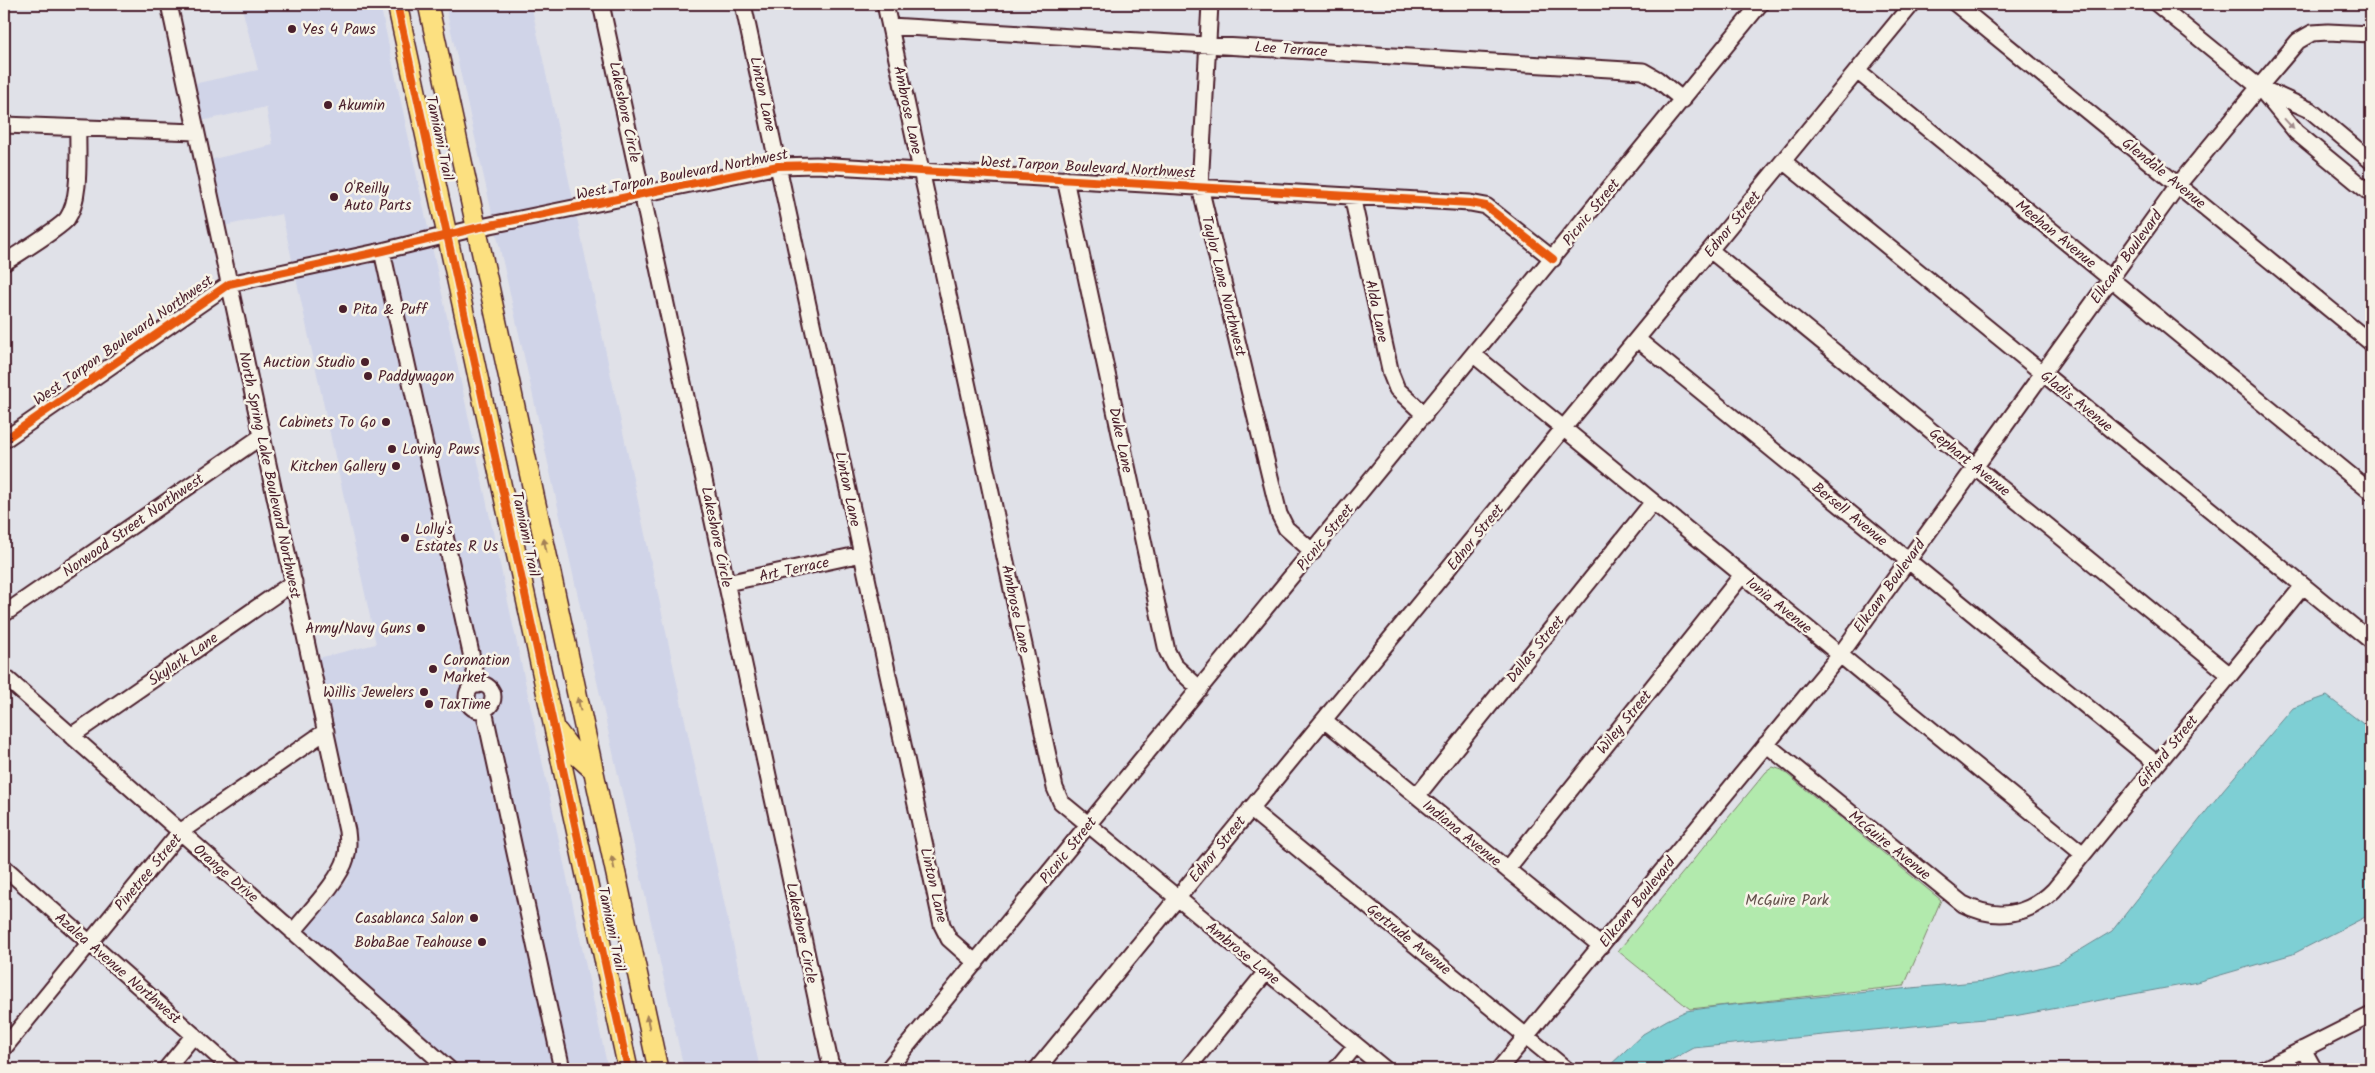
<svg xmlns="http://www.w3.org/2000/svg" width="2375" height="1073" font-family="Kalam,sans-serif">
<rect width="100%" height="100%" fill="#e0e1e8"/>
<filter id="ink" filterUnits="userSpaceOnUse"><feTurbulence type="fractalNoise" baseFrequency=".02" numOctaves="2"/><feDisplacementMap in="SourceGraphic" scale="10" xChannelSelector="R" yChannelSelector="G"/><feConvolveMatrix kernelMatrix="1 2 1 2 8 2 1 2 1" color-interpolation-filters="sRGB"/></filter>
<g filter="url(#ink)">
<!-- built -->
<path fill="#d0d4e8" d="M241,4H380L608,1069H461L305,932L349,878L357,842L318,658L376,644L282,214L223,226L209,160L273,145L266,107L201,121L193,84L258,70Z
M445,4H531L760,1069H684Z"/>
<!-- green -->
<path fill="#b2eaad" stroke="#7e846c" d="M1773,767L1782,770L1941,900L1904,986L1690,1009L1618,951L1766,772Z"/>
<!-- water -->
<path fill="#7ecfd4" stroke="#698990" d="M2327,696L2371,730V914L2293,954L2193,983L2014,1016L1693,1048L1655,1069H1606L1643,1034L1667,1020L1686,1011L1721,1006L1985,981L2059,963L2112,931L2223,790L2293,708Z"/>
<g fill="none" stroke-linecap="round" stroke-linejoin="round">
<!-- minor casing -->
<g stroke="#4a1f2b" stroke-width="19">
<path id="minor" d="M169,4L347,831C348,840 349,849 346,858C340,880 308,913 293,932
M601,4L830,1062L834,1069
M743,4L942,925L949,939L976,963
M885,4L1055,788L1061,802L1385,1069
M1210,4L1200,187L1279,514L1286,528L1313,552
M1956,4L2371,343
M2157,4L2259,87L2296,132L2371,194
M890,26L1643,71L1657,79L1683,100
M1857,71L2371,492
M2259,87L2310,110L2371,161
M4,125L196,132
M1783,161L2371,641
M1065,179L1167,651L1174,665L1200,689
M1352,196L1391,374L1397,389L1425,415
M1710,250L2230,675
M382,251L478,685
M4,263C17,254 59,229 67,219C82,198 77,152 78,128
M1637,339L2157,764
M1474,355L2083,854
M4,440L229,284L382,251L476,228L778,166L816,165L1470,203L1486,206L1553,259
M727,583L862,554
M4,614L262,436
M4,676L449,1069
M467 697a13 13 0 1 1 26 0a13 13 0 1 1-26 0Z
M484,710L562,1069
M1324,720L1601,946
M71,736L294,582
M1766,744L1963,904C1996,921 2028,916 2054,890L2303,586
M1417,796L1653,502
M1250,809L1566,1069
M4,867L232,1069
M1507,869L1742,575
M4,1048L180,832L326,731
M2303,1049L2314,1069
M166,1069L194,1035
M888,1069L1760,4
M1037,1069L1912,4
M1187,1069L1266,972
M1336,1069L1356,1045
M1499,1069L1840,655L2178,185L2259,87L2298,41L2312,33L2328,32L2371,34
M2264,1069L2371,1015"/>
</g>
<!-- major casing -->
<g stroke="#4a1f2b" stroke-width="22">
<path id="major" d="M397,4L628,1069
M428,4L658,1069
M558,732L573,752L593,770"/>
</g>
<!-- minor -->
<use href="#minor" stroke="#f7f3e8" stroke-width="15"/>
<!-- major -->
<use href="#major" stroke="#fce080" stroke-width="19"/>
<!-- cycleway casing -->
<g stroke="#f7f3e8" stroke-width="11">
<path id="cycleway" d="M397,4L628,1069
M4,440L229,284L382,251L476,228L778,166L816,165L1470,203L1486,206L1553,259"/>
</g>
<!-- cycleway -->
<use href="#cycleway" stroke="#e8590c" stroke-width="8"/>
</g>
<!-- one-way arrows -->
<defs><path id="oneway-solid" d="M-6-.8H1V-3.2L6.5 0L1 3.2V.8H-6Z" transform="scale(1.25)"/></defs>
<use fill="#a0898a" href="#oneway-solid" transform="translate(2289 124) rotate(48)"/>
<g fill="#a38056">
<use href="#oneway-solid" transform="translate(545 545) rotate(-102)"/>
<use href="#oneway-solid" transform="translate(579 704) rotate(-102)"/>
<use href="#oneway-solid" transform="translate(613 863) rotate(-102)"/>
<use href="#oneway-solid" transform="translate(648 1022) rotate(-102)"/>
</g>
</g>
<!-- markers -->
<g fill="#4a1f2b" stroke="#f7f3e8" stroke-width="2">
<circle cx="292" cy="29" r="5"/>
<circle cx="328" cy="105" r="5"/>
<circle cx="334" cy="197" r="5"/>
<circle cx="343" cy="309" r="5"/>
<circle cx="365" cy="362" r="5"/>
<circle cx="368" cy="376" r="5"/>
<circle cx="386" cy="422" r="5"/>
<circle cx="392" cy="449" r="5"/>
<circle cx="396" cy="466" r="5"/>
<circle cx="405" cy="538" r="5"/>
<circle cx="421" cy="628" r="5"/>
<circle cx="433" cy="669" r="5"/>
<circle cx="424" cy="692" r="5"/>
<circle cx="429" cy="704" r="5"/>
<circle cx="474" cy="918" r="5"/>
<circle cx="482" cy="942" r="5"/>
</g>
<g text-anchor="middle" stroke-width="5" stroke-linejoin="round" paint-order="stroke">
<!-- poi labels -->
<g font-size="15" fill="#4a1f2b" stroke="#f7f3e8" text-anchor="start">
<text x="302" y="34">Yes 4 Paws</text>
<text x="338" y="110">Akumin</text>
<text x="344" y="193">O'Reilly<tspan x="344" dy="17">Auto Parts</tspan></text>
<text x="353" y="314">Pita &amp; Puff</text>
<text x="355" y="367" text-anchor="end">Auction Studio</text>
<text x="378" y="381">Paddywagon</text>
<text x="376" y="427" text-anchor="end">Cabinets To Go</text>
<text x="402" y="454">Loving Paws</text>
<text x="386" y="471" text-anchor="end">Kitchen Gallery</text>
<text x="415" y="534">Lolly's<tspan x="415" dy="17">Estates R Us</tspan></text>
<text x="411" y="633" text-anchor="end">Army/Navy Guns</text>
<text x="443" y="665">Coronation<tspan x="443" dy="17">Market</tspan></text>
<text x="414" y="697" text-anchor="end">Willis Jewelers</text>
<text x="439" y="709">TaxTime</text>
<text x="464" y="923" text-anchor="end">Casablanca Salon</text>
<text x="472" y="947" text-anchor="end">BobaBae Teahouse</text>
</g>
<!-- street labels -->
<g font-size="15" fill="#4a1f2b" stroke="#f7f3e8">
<text transform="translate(1291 49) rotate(4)" y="5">Lee Terrace</text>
<text transform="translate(763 94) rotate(78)" y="5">Linton Lane</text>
<text transform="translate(908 110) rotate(78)" y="5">Ambrose Lane</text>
<text transform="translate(625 112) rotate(78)" y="5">Lakeshore Circle</text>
<text transform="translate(440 138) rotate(78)" y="5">Tamiami Trail</text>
<text transform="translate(1088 167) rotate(3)" y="5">West Tarpon Boulevard Northwest</text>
<text transform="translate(2164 173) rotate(39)" y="5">Glendale Avenue</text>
<text transform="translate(682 174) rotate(-11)" y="5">West Tarpon Boulevard Northwest</text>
<text transform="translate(1591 212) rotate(-51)" y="5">Picnic Street</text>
<text transform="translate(1732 224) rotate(-51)" y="5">Ednor Street</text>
<text transform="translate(2056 234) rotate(39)" y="5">Meehan Avenue</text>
<text transform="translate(2126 257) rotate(-54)" y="5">Elkcam Boulevard</text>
<text transform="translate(1224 286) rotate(76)" y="5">Taylor Lane Northwest</text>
<text transform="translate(1377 311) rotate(78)" y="5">Alda Lane</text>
<text transform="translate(123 340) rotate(-35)" y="5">West Tarpon Boulevard Northwest</text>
<text transform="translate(2077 401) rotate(39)" y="5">Gladis Avenue</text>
<text transform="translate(1121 440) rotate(78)" y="5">Duke Lane</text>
<text transform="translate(1970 462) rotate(39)" y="5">Gephart Avenue</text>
<text transform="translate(270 475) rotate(78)" y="5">North Spring Lake Boulevard Northwest</text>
<text transform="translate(848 489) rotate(78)" y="5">Linton Lane</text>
<text transform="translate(1850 514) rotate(39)" y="5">Bersell Avenue</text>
<text transform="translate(133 525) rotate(-35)" y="5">Norwood Street Northwest</text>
<text transform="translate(526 534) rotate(78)" y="5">Tamiami Trail</text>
<text transform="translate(717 537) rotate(78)" y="5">Lakeshore Circle</text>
<text transform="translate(1325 537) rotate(-51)" y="5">Picnic Street</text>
<text transform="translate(1475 537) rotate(-51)" y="5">Ednor Street</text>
<text transform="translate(794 569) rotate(-12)" y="5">Art Terrace</text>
<text transform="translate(1889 586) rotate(-54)" y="5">Elkcam Boulevard</text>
<text transform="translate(1779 605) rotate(39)" y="5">Ionia Avenue</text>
<text transform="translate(1016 609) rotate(78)" y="5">Ambrose Lane</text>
<text transform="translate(1535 649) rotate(-51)" y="5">Dallas Street</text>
<text transform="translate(183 659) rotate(-35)" y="5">Skylark Lane</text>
<text transform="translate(1624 722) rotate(-51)" y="5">Wiley Street</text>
<text transform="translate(2167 751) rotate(-51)" y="5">Gifford Street</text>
<text transform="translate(1462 833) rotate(39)" y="5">Indiana Avenue</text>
<text transform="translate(1890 845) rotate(39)" y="5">McGuire Avenue</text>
<text transform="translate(1217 849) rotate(-51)" y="5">Ednor Street</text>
<text transform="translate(1068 850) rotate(-51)" y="5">Picnic Street</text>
<text transform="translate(148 872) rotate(-50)" y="5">Pinetree Street</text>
<text transform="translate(226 873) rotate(41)" y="5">Orange Drive</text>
<text transform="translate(934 885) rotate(77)" y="5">Linton Lane</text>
<text transform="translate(1637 902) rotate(-51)" y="5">Elkcam Boulevard</text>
<text transform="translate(612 929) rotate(78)" y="5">Tamiami Trail</text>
<text transform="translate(802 933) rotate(78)" y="5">Lakeshore Circle</text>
<text transform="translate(1409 939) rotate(39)" y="5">Gertrude Avenue</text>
<text transform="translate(1243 953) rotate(39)" y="5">Ambrose Lane</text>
<text transform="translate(118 968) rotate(41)" y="5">Azalea Avenue Northwest</text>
</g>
<!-- park labels -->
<g font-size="15" fill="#64524c" stroke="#f7f3e8">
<text x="1787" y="905">McGuire Park</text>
</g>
</g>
<!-- margin -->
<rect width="2375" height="1073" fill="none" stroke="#f7f3e8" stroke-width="20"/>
<rect x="10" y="10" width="2355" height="1053" fill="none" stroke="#4a1f2b" stroke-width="2" filter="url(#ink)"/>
</svg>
